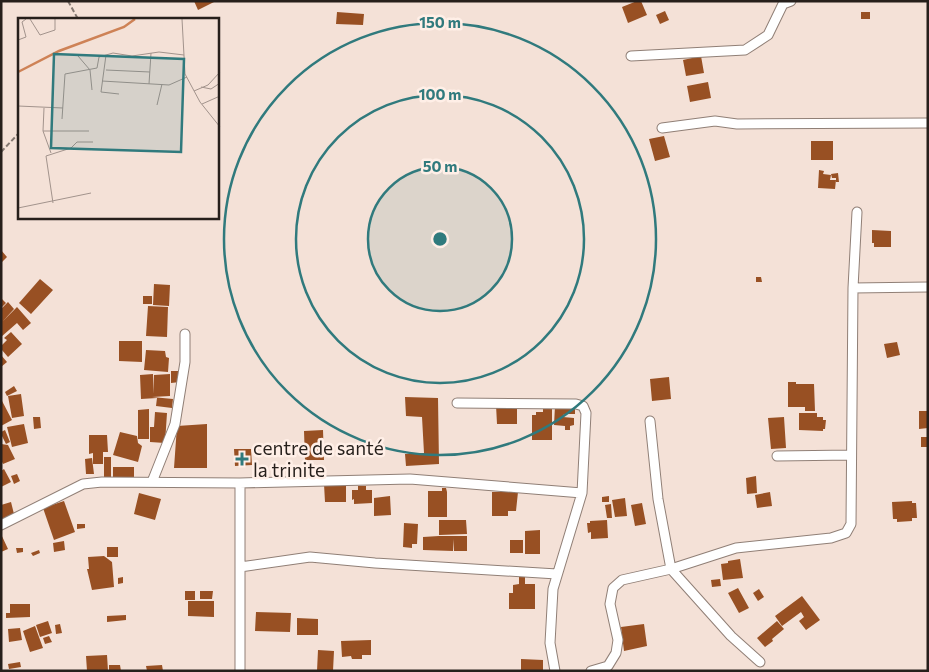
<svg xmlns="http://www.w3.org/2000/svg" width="929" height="672" font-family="Commissioner,sans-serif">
<rect width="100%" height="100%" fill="#f4e1d7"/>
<!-- building -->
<path fill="#985023" d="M194,1H216L198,10Z
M637,1H641L647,15L628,23L622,7Z
M665,11L669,20L660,24L656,15Z
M337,12L364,14L363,25L336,24Z
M861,12H870V19H861Z
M701,56L704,73L686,76L683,60Z
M708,82L711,98L690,102L687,86Z
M664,136L670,157L655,161L649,139Z
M811,141H833V160H811Z
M819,170L824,171L823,174L831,175L830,180H836L835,189L818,188Z
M838,173L839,182H836V178H832L831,174Z
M872,230L891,231V247H874V243H872Z
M1,250L7,257L1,263Z
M756,277H761L762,282H756Z
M40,279L53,290L31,314L19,303Z
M154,284L170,285L169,306L153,305Z
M143,296H152V304H143Z
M1,298L6,303L1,308Z
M8,302L14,309L3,321L17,307L31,323L23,330L17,323L1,337V309Z
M148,306L168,307L167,337L146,336Z
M11,332L22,344L8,357L1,349V346L7,340L4,338Z
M119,341H142V362L119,361Z
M897,342L900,355L887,358L884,344Z
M146,350L165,351L166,357L169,358L168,372L144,370Z
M1,355L7,362L1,367Z
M171,371H180V382L171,383Z
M153,374L154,394V375L170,374V396L152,397L173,399L172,408L156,406L157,398L141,399L140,375Z
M669,377L671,399L652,401L650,379Z
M788,382H796V384H814L815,411H805V407H788Z
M14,386L17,391L7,396L5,392Z
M21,394L24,416L12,418L8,396Z
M405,397L438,398L439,464L406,466L405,454L424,453L422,417L406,416Z
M1,399L12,420L1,426Z
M517,404V424H497L496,405Z
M555,406L575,407V414H564L563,417L574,418V425L570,426V430H565V426L554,425Z
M149,409V439H138V410Z
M543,409H552V440H532V415H536V412H543Z
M919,411H928V428L919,429Z
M155,412L167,413L165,443L150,442V427H154Z
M799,413H817V417H823V420H826L825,429H823V431L799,430Z
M33,417H40L41,428L34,429Z
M784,417L786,448L771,449L768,418Z
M24,424L28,443L12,447L7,427Z
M207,424V468H174L177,426Z
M5,430L10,442L6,444L1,434V432Z
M323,430L324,460H305L304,431Z
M120,432L137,436L138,443L142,446L138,462L113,455Z
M89,435H107L108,452H103V464H93V453L89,454Z
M921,437H928V447H921Z
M1,444L8,445L15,459L3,464L1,460Z
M234,449H251L252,465L235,466Z
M104,457H111V478L104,477Z
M92,458L94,474H86L85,459Z
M113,467H134V478H113Z
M4,469L11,482L1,487V471Z
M17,474L20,481L14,484L11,476Z
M756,476L757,493L747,494L746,478Z
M324,484H346V502H325Z
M358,486H366V490H372V503L354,504V499L352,500V490H358Z
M442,488H446L447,492V517H428V491H442Z
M492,492H518L516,511H508V516H492Z
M770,492L772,506L757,508L755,495Z
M139,493L161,499L155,520L134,514Z
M390,496L391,515L374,516V498Z
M609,496V502H602V497Z
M625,498L627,516L615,517L612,500Z
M64,501L75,532L54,540L43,508Z
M912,501V503H916L917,518H912V521L897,522V519H893L892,502Z
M11,502L15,518L1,523V505Z
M642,503L646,524L635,526L631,505Z
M611,504L612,518H607L605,505Z
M439,520H466L467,534L439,535Z
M607,520L608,538L591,539V532L588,533L587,523H590V521Z
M404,523L418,524L417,544H412V548L403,547Z
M77,524H85V528L77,529Z
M540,530V554H525V531Z
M1,534L8,549L1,552Z
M439,536H467V551H454V539L453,551L423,550V537Z
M510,540H523V553H510Z
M64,541L65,550L54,552L53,543Z
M107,547H118V557H107Z
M16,548H23V552L17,553Z
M39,550L40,553L33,556L31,553Z
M104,556L112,562L114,587L92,590L87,569H89L88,557Z
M740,559L743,578L723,580L721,564L728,563V561Z
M519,576H525V584H535V609H509V593H513V585L519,584Z
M123,577V583L118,584V578Z
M720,579L721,586L712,587L711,580Z
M738,588L749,608L739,613L728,593Z
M759,589L764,597L758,601L753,593Z
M185,591H195V600H185Z
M200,591H213L212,599H200Z
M802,596L820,620L806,630L799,621L804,617L801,612L782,626L775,616Z
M188,601H214V617L188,616Z
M10,604H30V617L6,618V613H10Z
M256,612L291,613L290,632L255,631Z
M126,615V620L107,622V616Z
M297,618L318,619V635H297Z
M48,621L52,633L40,637L36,625Z
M777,621L784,629L772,639L773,641L765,647L757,638Z
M60,624L62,633L56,634L55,625Z
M644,624L647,646L624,651L621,627Z
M35,626L43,648L30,652L23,631Z
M20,628L22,640L9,642L8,629Z
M49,636L52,642L45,644L43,638Z
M371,640V655H362V659H352L351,656L342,657L341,641Z
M318,650L334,651L333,671H317Z
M107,655L108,671H87L86,656Z
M521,659L543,660V671H521Z
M20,662L21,667L9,669L8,664Z
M109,665H120L121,671H109Z
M162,665L163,671H147L146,666Z"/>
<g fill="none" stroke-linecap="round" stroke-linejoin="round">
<!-- minor casing -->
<g stroke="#907f76" stroke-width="11">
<path id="minor" d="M631,56L745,50L768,35L783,4L791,1
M662,128L715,121L737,124L928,123
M853,288L928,287
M457,403L576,404L583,406L586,413L582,493L553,589L550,643L555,671
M650,421L658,499L671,569L731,636L760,662
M777,456L851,455
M152,482L175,424L185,362V334
M1,525L83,484L102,482L240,483L410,479L582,493
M240,567L310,557L375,563L557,574
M240,671V483
M591,671L608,666L616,653L618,640L610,604L613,588L622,580L671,569L736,548L831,538L846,533L851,524L853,288L857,212"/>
</g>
<!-- path -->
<path stroke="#847871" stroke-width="2" stroke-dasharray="5 2.5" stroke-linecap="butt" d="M68,1L78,19
M1,152L19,133"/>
<!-- minor -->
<use href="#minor" stroke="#fff" stroke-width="9"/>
</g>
<!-- distance rings -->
<circle cx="440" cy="239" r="72" fill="#307a7d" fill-opacity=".12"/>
<g fill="none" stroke="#307a7d" stroke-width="2.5">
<circle cx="440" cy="239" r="72"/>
<circle cx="440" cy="239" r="144"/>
<circle cx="440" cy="239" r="216"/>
</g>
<!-- markers -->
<path fill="#307a7d" stroke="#ffefe7" stroke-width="2" d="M239.5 451.5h5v5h5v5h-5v5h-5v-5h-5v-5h5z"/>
<g text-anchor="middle" stroke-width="5" stroke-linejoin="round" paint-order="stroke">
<!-- poi labels -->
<g font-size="19" fill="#261f1b" stroke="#ffefe7" text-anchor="start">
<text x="253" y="455">centre de santé<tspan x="253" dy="22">la trinite</tspan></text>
</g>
</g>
<!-- overview -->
<g transform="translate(18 18)">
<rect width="201" height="201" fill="#f4e1d7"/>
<path fill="none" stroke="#ce8256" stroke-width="2.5" d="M0,54L41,33L106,9L117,1"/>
<path fill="none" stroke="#a2938c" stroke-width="1" d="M12,1L22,17L37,12V1M164,1L167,56L182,84L202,109M0,22L8,19L4,4L8,1M88,37L83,74L101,76M60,38L72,52L74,72M88,52L132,54M84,63L151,67L169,59M131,66L133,35M183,69L193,71L202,65M176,73L190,67L202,54M184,86L202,78M139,87L144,66M0,88L45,90M26,90L25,113H71M44,101L47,56L79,50L81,39L95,35L114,38L141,34L166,37M25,113L33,135M35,185L28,138L53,130L59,124H75M0,190L73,175M155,201H175"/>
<path fill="#307a7d" fill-opacity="0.15" stroke="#307a7d" stroke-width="2.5" d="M36,36L166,41L163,134L33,130Z"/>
<rect width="201" height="201" fill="none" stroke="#261f1b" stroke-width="2.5"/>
</g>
<circle cx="440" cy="239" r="8" fill="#307a7d" stroke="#ffefe7" stroke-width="2.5"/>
<g font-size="15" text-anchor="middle" font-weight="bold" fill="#307a7d" stroke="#ffefe7" stroke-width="5" stroke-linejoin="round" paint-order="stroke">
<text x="440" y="28">150 m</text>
<text x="440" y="100">100 m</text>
<text x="440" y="172">50 m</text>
</g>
<!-- border -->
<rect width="929" height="672" fill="none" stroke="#261f1b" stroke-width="5"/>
</svg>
